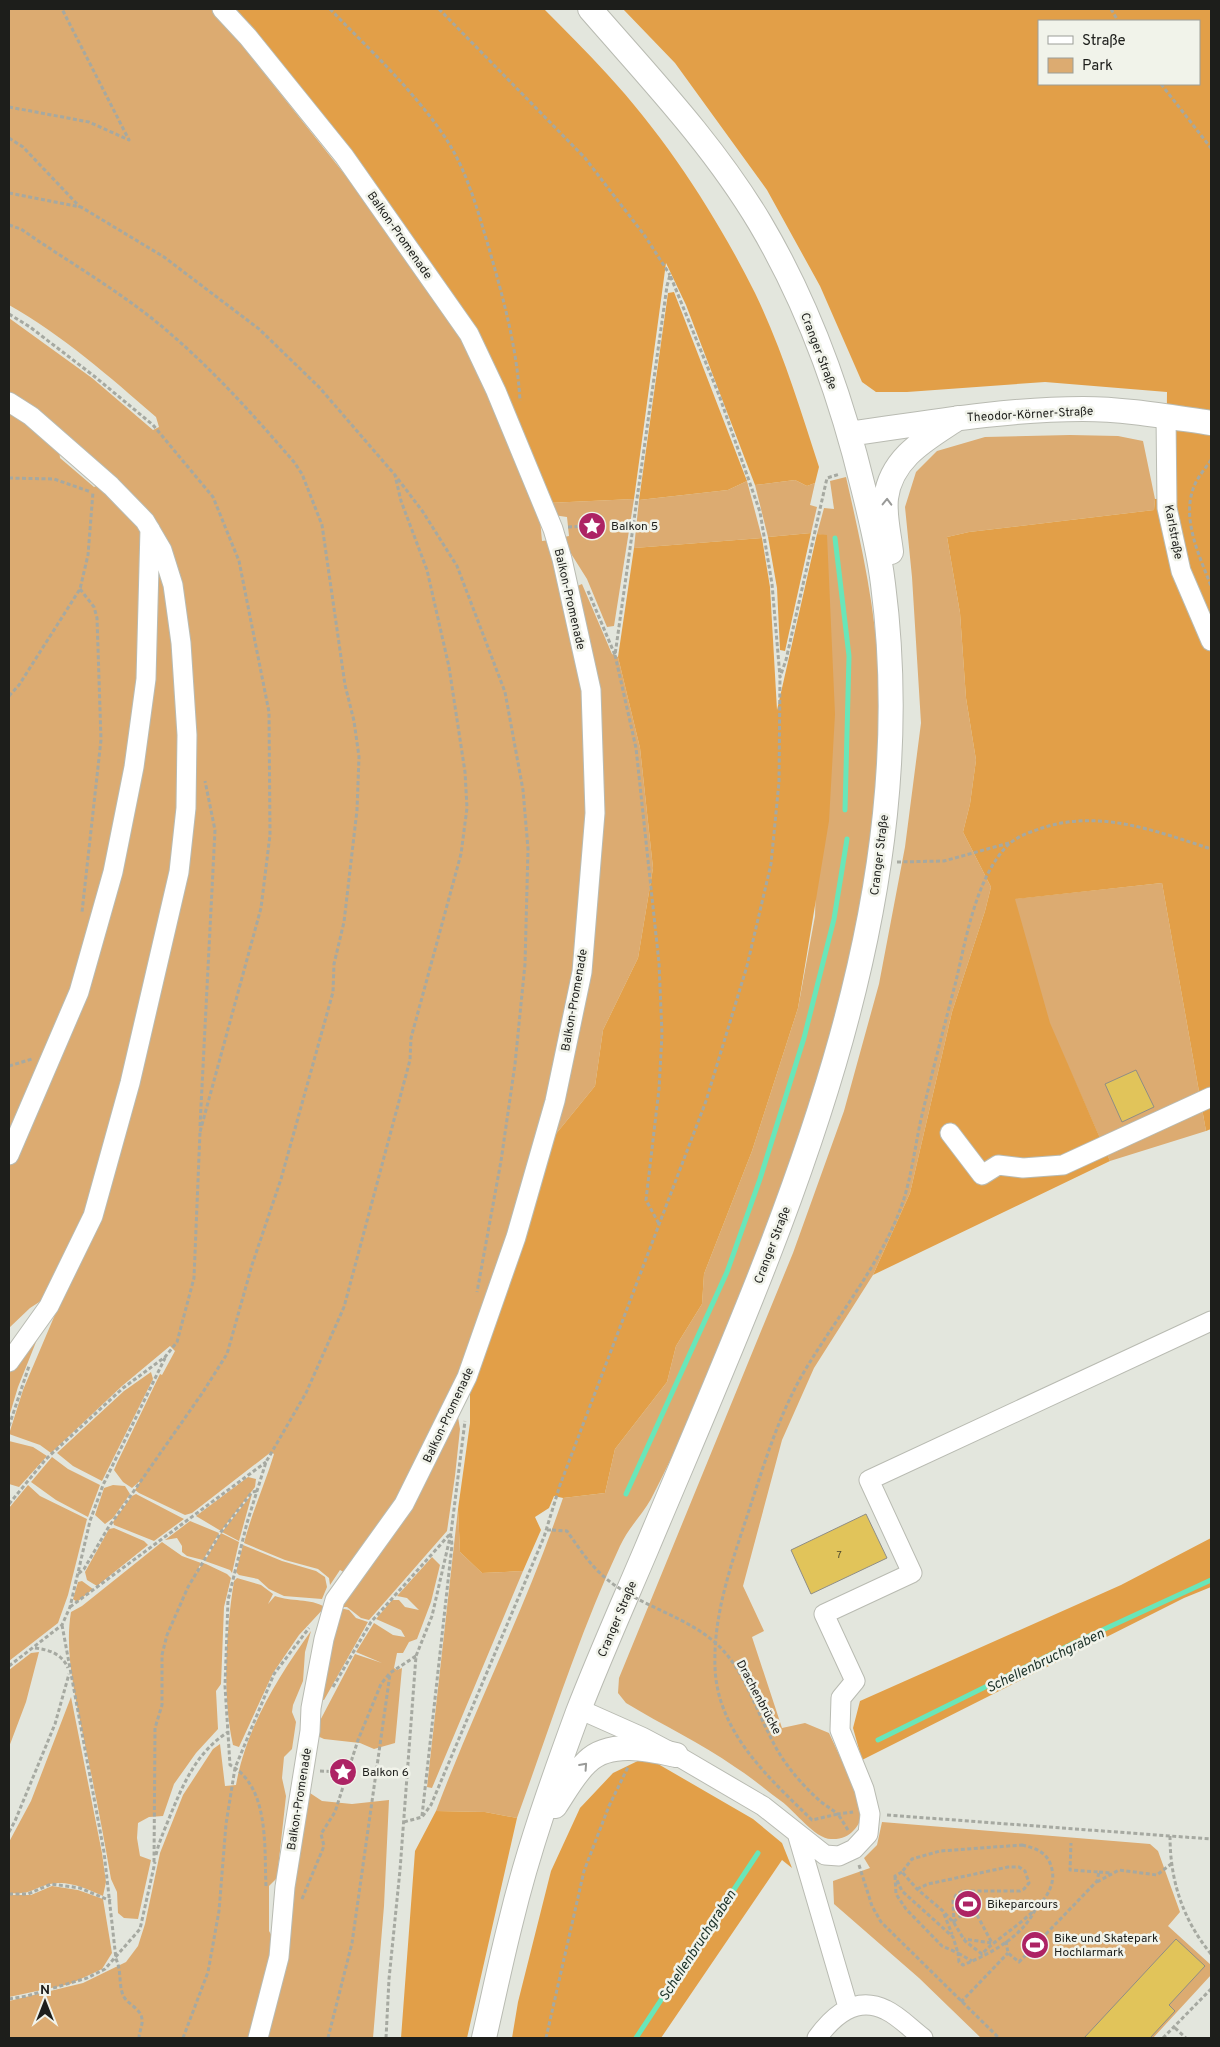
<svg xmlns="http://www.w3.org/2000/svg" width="1220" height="2047" font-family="Overpass,sans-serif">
<rect width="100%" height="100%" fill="#e3e6dd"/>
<!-- green -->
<path fill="#dcab71" d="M9,9H213L381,220L464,339L540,519L542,541L550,540L583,676L588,837L574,973L547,1099L521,1200L476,1335L423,1462L347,1574L340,1570L330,1585L329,1578L318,1569L285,1560L244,1543C252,1512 265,1484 274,1454L271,1452L192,1513L185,1515L139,1493L135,1490L141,1480L132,1488L123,1482L114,1470L117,1463L160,1374L162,1375L175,1351L170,1346L122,1386L51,1453L40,1445L9,1434L23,1390L96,1218L192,809L167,548L9,398V318L92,378L153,430L159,427L156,417C110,377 62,335 9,305Z
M9,407L59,448L60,458L94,487L103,483L140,522L145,607L131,742L101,901L73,987L9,1139Z
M1070,435L1118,436L1143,441L1155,499L1154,510L969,532L947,537L960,613L966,698L976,760L970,804L963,832L991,887L985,911L952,1012L910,1193L873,1275L814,1368L782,1440L743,1586L764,1631L752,1637L782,1728L805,1723L829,1733L865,1810C859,1826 851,1840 831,1839C815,1839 795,1811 781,1801C766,1790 751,1777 735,1767C701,1743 662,1725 626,1703L618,1693L619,1678L793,1253L844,1111L879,984L905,847L921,723L912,577L905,507L916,472L937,451L985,437Z
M846,477C863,551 879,625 880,701C882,953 788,1195 688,1422C676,1448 664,1474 651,1499C642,1515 629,1527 620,1546C579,1634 550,1727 517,1818L485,1812L436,1811C476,1705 527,1605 563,1498L605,1493L615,1449L667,1382L676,1346L702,1304L704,1274L752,1151L798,1008L815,916L827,536L817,534L824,508L834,509L830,481Z
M795,480L807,486L815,483L810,505L817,507L811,533L768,537L755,485Z
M747,481L762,538L634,548L639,500L728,490Z
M634,499L614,626L607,627L587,579L570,552L564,537L569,536L567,517L553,515L548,503Z
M151,541L171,607L182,808L159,938L85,1217L47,1297L30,1308L9,1328V1164L117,873Z
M582,584L612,654L618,657L640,748L653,868L638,958L603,1030L595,1086L551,1140L596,869L575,587Z
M1162,883L1206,1131L1110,1161L1049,1023L1014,899Z
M38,1337L18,1387L9,1417V1369Z
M151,1372L153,1379L102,1481L73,1466L57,1453L124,1391Z
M458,1417L460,1429L455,1476L447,1531L369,1620L361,1618L347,1607H342L441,1449Z
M9,1441L33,1447L47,1456L19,1487L9,1484Z
M52,1457L68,1469L100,1485L88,1517L56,1500L31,1482Z
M248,1477L256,1479L255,1487L221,1531L196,1516Z
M28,1485L40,1496L87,1519L68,1595L58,1623L9,1661V1508Z
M113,1485L125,1486L130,1494L113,1518L105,1524L95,1515L104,1488Z
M136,1494L184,1519L154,1541L114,1525L113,1522L132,1496Z
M252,1494L239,1541L222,1532Z
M458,1509L460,1552L482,1573L523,1571L432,1788L427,1787Z
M190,1521L219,1533L203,1560L187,1556L182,1552V1546L177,1538L165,1540Z
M114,1528L144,1541L148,1545L97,1586L87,1580L85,1572L109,1529Z
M221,1533L239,1542L232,1573L230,1570L205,1561Z
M162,1542L182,1556L201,1563L196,1573L203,1563L206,1564L227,1574L231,1578L224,1607L221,1684L216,1691L218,1729L196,1753L174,1784L163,1816L149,1817L138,1823L137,1838L140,1856L151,1860L138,1919L124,1918L118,1913L117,1892L111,1879C103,1832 94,1786 84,1740C76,1699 64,1653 71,1612L82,1606Z
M243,1545L282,1561L316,1571L325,1577L327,1587L322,1599L284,1596L269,1589L258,1579L239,1575L236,1572Z
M432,1557L440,1565L431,1602L417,1639L409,1642L403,1653H397L394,1668L397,1670L402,1668L395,1743L374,1749L360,1743L324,1739L313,1734L355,1654L382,1663L356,1652L374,1623L393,1635L405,1637L401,1630L376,1619L392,1600H399L405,1607L419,1610L407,1598L397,1596Z
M237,1578L261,1585L273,1594L268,1604L275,1596C291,1602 310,1598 325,1607L299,1635L273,1673L239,1747L233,1745C222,1696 226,1631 234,1581Z
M82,1581L93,1589L77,1602L73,1599L78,1582Z
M344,1609L349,1610L356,1618L368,1622L324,1700H322L327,1640L340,1610Z
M311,1631L305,1652L303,1681L293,1705L292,1712L296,1722L292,1749L284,1757L282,1778L286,1796L277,1878L269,1886V1931L275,1942L253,2038H9V2001L83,1983L126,1962L138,1946L145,1924L160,1853L183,1795L213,1749L220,1744L225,1786L236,1785C246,1728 278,1677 311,1631Z
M39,1652L26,1702L9,1747V1670L31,1653Z
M71,1697L102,1853L106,1882L103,1896C87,1889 68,1880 50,1884C32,1888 32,1895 9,1893V1842L31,1801Z
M304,1789L322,1801L352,1804L389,1800L384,1906L373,2038H262Z
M882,1822L1150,1844L1158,1851L1180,1912L1168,1926L1211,1965V1975L1153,2038H981L919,1978L834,1904L833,1881L870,1868L864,1858L877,1845Z
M52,1886L78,1890L103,1899L112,1953L102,1969L70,1984L9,1997V1895H31Z"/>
<!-- forest -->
<path fill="#e29f48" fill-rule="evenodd" d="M232,9H544C565,30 587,52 607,74C666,138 716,215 755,293C782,349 800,408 819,467L815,483L807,486L795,480L755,485L686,305L666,263L634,499L548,503L510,406Z
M623,9H1211V1129L1206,1131L1162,883L1015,899L1050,1023L1110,1161L873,1275L910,1193L952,1012L985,911L991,887L963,832L970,804L976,760L966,698L960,613L947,537L969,532L1154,510L1155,499L1166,498L1167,392L1045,382L907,392H876L862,382L820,286L767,190L675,63ZM1039,21H1199V84H1039Z
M674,292L747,481L728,490L639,500L668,293Z
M811,533L785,651L780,650L777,588L768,537Z
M817,534L827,535L835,714L829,821L798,1008L752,1151L704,1274L702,1304L676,1346L667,1382L615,1449L605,1493L563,1498L554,1496L549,1508L535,1517L541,1530L523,1571L482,1573L460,1552L458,1509L470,1423V1381L551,1140L595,1086L603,1030L638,958L653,868L640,748L618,657L634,548L762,538L770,587L777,710Z
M1211,1538V1587L1184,1598L862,1760L853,1728L860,1701L1121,1585Z
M646,1757L753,1819L782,1843L792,1868L782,1860L661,2038H512L518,2002L551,1871L580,1808L613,1773Z
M436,1811L485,1812L517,1818L467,2038H401L415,1851Z"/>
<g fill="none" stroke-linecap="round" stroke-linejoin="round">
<!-- stream -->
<path stroke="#69e6b9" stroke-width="5" d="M835,538L849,656L845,810
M626,1494L727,1272L760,1179L804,1038L834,919L847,839
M878,1740L1072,1644L1211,1580
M636,2038L758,1853"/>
</g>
<!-- building -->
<path fill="#e1c45a" stroke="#8f8d85" d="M1136,1070L1154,1107L1122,1122L1105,1084Z
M866,1514L887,1558L811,1594L791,1550Z
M1176,1939L1205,1966L1169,2005L1175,2011L1150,2038H1084Z"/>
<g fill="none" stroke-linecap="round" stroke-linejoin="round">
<!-- minor casing -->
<g stroke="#b9bbb2" stroke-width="21">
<path id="minor" d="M222,9L248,37L344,156L469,334L496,391L553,529L562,559L591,690L595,813L582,972L555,1101L516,1237L467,1377L404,1504L335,1600L324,1639L311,1708L310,1731L285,1887L279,1957L258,2038
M9,402L31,416L111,486L145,521L162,550L173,585L181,643L187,735L186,808L179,872L130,1083L93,1216L49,1306L9,1362
M1166,416L1167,508L1181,571L1211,641
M950,1133L982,1175L998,1165L1023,1168L1063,1165L1211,1097
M9,1155L79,992L113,872L134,767L146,679L150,529
M579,1709L642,1737L676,1755L763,1806L825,1855L839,1856L854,1849L868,1834L870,1814L864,1789L840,1730L841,1698L855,1681L824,1614L912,1573L869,1480L1211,1321
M797,1833L848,2007
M817,2038C833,2016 856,1995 886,2010C899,2016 911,2029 923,2038"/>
</g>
<!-- major casing -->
<g stroke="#b9bbb2" stroke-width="26">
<path id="major" d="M849,434C926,423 1005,409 1083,409C1126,409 1169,417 1211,423
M891,552C889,535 884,515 886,498C891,457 928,438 958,418
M555,1806C565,1791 574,1774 587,1762C609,1740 649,1749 676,1755
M484,2038C493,1999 501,1960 511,1921C528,1850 553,1780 578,1712C599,1658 623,1604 646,1550C774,1244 927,925 883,584C879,551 871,519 863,487C841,396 808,304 760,223C713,144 649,77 590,9"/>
</g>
<!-- path -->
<path stroke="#a6a9a1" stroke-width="3" stroke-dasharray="4 2.5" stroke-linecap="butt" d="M330,9C368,48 408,85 440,130C465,164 476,205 488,245C503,297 517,347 520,401
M439,9L585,158L645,236L670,275
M1111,9L1118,21
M1161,84L1211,148
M9,107L89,122L129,140L62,9
M9,138L23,147L80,207
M9,193L81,207L164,257L259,329L319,387L395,475L423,512L457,566L505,692L523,790L528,849L525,964L515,1064L501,1161L477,1292
M9,225L21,229C71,264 127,295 173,336C217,374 256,418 294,462L302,474L322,525L345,685L354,721L359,757L357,810L344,922L334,964L333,992L281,1179L252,1265L227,1354L203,1392L108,1528L84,1569L77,1575
M9,314L30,327L94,376L153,425L213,497L239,561L269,712L270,835L261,908L200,1132
M1211,460C1205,469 1196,479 1193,489C1182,521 1200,557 1211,586
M9,478L54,479L91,492
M568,527L592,526
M80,589L94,607L97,618L101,740L82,912
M588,591L615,655L667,286L670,275L719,395L760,512L772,584L780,677L786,660L827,478L840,474
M615,655L636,748L659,963L662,1034L659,1089L646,1200L659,1224
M9,696L19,685L80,589L88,555L93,492
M897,862L944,861L1009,843
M9,1066L32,1059
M200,1126L215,830L205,781
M9,1426L29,1366
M9,1504L46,1459L123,1388L165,1357L177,1342L194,1278L200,1132
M547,1530H552
M70,1607L266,1462
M62,1625L104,1852L116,1959C122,1971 118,1986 124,1997C129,2005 141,2009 142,2019C143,2025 139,2032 139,2038
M35,1648C50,1650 62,1654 68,1668
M9,1666L62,1625L70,1607L90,1521L103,1485L165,1358
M333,1687L371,1622L450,1534
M320,1771L343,1772
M821,1802L838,1814L853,1812
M887,1815L1211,1839
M422,1816L452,1545L451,1536
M404,1822L422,1817L431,1805L544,1537L560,1485L706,1101L747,966L771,864L779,782L780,677
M848,1830L838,1814L812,1820C769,1778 717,1732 715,1667C713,1611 734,1557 751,1504C767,1455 782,1406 810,1362C843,1308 891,1250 907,1188C913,1165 916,1142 921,1119C932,1073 944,1027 956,981C966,939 976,877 1008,845C1017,836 1031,832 1042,828C1100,809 1156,831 1211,849
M9,1832L15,1821L55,1724L69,1674
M1170,1836C1170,1881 1183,1920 1211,1954
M1022,1845C1035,1848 1047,1852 1051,1866C1064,1903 1001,1932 982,1954L965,1941L954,1923L943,1911L917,1889L902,1872L912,1859L940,1851Z
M156,1855C159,1841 165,1829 170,1816C184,1782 197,1752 228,1732
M154,1862L155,1728L162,1705V1655L167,1635L188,1587L221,1532L252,1492L257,1491
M859,1865L872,1906L881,1922L999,2038
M902,1872L895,1876L902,1891L953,1937L958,1953L972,1961
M1099,1872L1111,1873
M895,1876L896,1894L906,1909L942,1946L958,1953L959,1962L963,1965C990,1954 1022,1937 1035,1910
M1097,1882L1119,1870L1157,1875L1171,1864
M266,1886C264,1848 270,1787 230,1765L225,1686L228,1600L247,1523L266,1462L306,1393L344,1307L410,1060L411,1038L461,854L467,808L465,772L449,667L427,570L401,501L395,475
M917,1889L928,1884L1008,1867H1019L1025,1871L1029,1883L1024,1889L1020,1891H962L956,1895L953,1901L954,1923
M9,1894H28L51,1884L80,1888L111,1901
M302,1899L324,1846L321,1834L335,1812L358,1740L381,1684L390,1673L416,1656
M944,1914L952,1934
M954,1922C959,1915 969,1911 977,1915L992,1943L964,1939
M1006,1941L1008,1953L1019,1962L1097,1881L1099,1872L1070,1870L1071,1843
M9,1999L27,1996L87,1978L105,1969L140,1929L155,1862
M961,2002L1008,1953
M1175,2028L1186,2038
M183,2038L208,1972L219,1911L226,1824L235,1768L274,1674L309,1628
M328,2038L352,1943L390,1674
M386,2038L389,1979L400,1870L416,1656L432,1616L451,1533L465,1421
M546,2038L584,1871L609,1806L628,1767
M1163,2038L1211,1989"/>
<!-- minor -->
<use href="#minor" stroke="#fff" stroke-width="19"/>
<!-- major -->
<use href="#major" stroke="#fff" stroke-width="24"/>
<!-- path-bridge -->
<path stroke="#a6a9a1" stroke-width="3" stroke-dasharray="4 2.5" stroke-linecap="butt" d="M552,1530L567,1531C577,1545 587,1561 600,1573C635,1607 688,1614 722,1649C745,1674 755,1707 770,1736C782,1762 800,1783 821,1802"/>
</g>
<!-- one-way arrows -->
<defs><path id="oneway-chevron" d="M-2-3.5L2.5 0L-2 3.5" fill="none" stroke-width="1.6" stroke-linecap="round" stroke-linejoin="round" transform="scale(1.25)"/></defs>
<g stroke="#999a98">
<use href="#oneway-chevron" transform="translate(887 502) rotate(-89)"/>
<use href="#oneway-chevron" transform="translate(584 1766) rotate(-48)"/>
</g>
<!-- icons -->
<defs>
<g id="sight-disc" transform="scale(1.4375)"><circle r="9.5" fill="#ad2364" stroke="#f1f3ea"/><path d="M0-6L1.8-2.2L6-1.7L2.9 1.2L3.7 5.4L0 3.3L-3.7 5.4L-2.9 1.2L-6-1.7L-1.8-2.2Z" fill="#fff"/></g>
<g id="stadium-disc" transform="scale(1.4375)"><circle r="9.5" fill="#ad2364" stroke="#f1f3ea"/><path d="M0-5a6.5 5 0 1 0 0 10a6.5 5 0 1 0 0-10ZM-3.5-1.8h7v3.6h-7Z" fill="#fff"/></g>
</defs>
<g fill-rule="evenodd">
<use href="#sight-disc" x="592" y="526"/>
<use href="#sight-disc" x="343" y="1772"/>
<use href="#stadium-disc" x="968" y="1904"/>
<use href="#stadium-disc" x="1035" y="1945"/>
</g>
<g text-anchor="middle" stroke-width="5" stroke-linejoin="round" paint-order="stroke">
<!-- number labels -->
<g font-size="10" fill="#4e482b">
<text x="839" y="1558">7</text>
</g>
<!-- street labels -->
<g font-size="12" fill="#1d1e1b" stroke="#f1f3ea">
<text transform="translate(400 235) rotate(55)" y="4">Balkon-Promenade</text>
<text transform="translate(819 351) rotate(69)" y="4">Cranger Straße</text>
<text transform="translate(1030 414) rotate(-3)" y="4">Theodor-Körner-Straße</text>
<text transform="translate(1174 532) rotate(79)" y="4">Karlstraße</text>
<text transform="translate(570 599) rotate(77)" y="4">Balkon-Promenade</text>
<text transform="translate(879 855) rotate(-83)" y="4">Cranger Straße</text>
<text transform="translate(574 1000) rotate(-80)" y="4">Balkon-Promenade</text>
<text transform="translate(772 1245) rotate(-69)" y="4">Cranger Straße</text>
<text transform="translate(448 1415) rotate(-65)" y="4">Balkon-Promenade</text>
<text transform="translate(617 1619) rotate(-67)" y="4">Cranger Straße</text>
<text transform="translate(759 1697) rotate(62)" y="4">Drachenbrücke</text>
<text transform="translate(299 1799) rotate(-81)" y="4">Balkon-Promenade</text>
</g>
<!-- poi labels -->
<g font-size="12" fill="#1d1e1b" stroke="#f1f3ea" text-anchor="start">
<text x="611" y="530">Balkon 5</text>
<text x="362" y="1776">Balkon 6</text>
<text x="987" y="1908">Bikeparcours</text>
<text x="1054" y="1942">Bike und Skatepark<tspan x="1054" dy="14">Hochlarmark</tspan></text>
</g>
<!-- water labels -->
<g font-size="14" font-style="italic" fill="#1a3027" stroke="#f1f3ea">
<text transform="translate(1045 1660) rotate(-26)" y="5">Schellenbruchgraben</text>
<text transform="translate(697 1945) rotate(-57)" y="5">Schellenbruchgraben</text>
</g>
</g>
<!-- border -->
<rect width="1220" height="2047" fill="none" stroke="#1d1e1b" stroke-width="20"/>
<!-- legend -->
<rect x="1038" y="20" width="162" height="65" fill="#f1f3ea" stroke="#9c9e97"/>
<rect x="1048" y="36" width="25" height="8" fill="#ffffff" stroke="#9c9e97"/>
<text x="1082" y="45" font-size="15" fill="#1d1e1b">Straße</text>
<rect x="1048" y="58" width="25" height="15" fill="#dcab71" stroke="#9c9e97"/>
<text x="1082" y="70" font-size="15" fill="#1d1e1b">Park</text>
<!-- north arrow -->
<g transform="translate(45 2002)" stroke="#f1f3ea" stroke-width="4" paint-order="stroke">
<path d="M0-4L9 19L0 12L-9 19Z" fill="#1d1e1b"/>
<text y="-8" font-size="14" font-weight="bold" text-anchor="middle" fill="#1d1e1b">N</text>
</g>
</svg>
